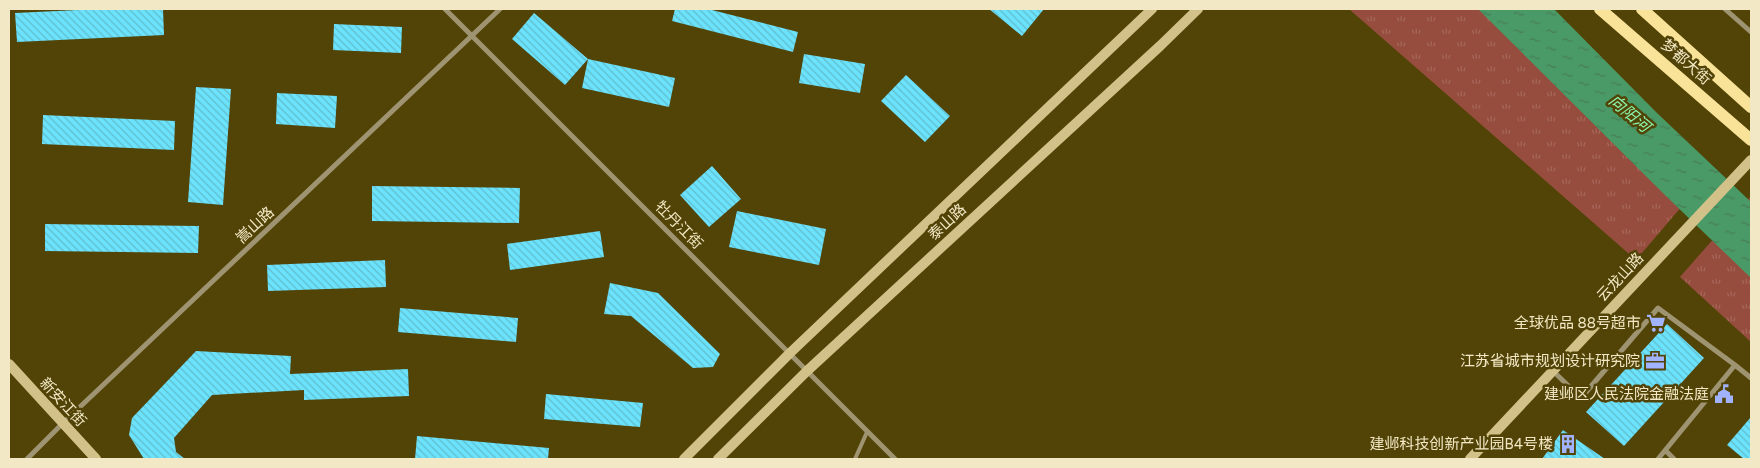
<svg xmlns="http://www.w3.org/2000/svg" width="1760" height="468" font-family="Figtree,'Noto Sans SC',sans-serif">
<defs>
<pattern id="park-tufts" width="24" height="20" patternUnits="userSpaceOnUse" patternTransform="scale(1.25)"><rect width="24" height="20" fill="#964d3e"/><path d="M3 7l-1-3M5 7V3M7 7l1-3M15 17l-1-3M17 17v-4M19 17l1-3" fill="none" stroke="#a56758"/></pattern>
<pattern id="water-ripples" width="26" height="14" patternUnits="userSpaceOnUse" patternTransform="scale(1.25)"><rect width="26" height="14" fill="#499a66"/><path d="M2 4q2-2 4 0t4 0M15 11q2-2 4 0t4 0" fill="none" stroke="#497d57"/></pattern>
<pattern id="building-back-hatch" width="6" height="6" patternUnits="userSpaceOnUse" patternTransform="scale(1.25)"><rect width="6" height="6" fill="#6be3fc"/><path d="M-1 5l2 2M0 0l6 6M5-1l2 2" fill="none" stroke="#62bccc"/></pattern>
</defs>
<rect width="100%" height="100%" fill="#524306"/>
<!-- park -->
<path fill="url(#park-tufts)" d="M1349,9H1486L1694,192L1636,260Z
M1751,196V342L1680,277Z"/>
<!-- water -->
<path fill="url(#water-ripples)" d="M1478,9H1554L1657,113L1751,202V278L1668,198Z"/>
<!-- building -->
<path fill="url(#building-back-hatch)" d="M99,9H163L164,35L17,42L15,13Z
M675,9H708L798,32L793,52L672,21Z
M989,9H1044L1022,36Z
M534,13L588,59L565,85L512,39Z
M334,24L402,27L401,53L333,50Z
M804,54L865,64L860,93L799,83Z
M588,59L675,78L669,107L582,88Z
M906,75L950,116L925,142L881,101Z
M196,87L231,89L223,205L188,202Z
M277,93L337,96L335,128L276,124Z
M43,115L175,121L174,150L42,144Z
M712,166L741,199L709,227L680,195Z
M372,186L520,188L519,223L372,221Z
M737,211L826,229L819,265L729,247Z
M45,224L199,226L198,253L45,251Z
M600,231L604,257L510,270L507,244Z
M385,260L386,287L268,291L267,265Z
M610,283L658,293L720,354L713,367L693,368L631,316L604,314Z
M400,308L518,318L516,342L398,332Z
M1667,324L1704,358L1624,446L1586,412Z
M196,351L291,356L290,374L408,369L409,396L304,400V390L212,395L174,438L176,452L185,459H144L129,435L132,418Z
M546,394L643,403L640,427L544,419Z
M1751,417V459H1744L1727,445Z
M1563,430L1605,459H1542Z
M417,436L549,448L548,459H415Z"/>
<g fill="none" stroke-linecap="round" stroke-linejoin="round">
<!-- lane -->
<path stroke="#9f9471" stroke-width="4" d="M855,459L867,432"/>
<!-- street -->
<path stroke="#9f9471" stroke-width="5" d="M445,9L895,459
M1725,9L1751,32
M1553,371L1581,398L1658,308L1735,365
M1666,451L1674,459
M27,459L63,423L500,9
M1658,459L1735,365L1751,378"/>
<!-- secondary -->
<path stroke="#d2c188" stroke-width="10" d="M9,364L96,459
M684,459L790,353L1152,9
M718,459L807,371L1160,46L1198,9
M1470,459L1751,160"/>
<!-- primary -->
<path stroke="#f9e399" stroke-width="12" d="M1600,9L1751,140
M1642,9L1751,107"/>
</g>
<!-- icons -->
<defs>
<g id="supermarket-bare" transform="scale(1.5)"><path d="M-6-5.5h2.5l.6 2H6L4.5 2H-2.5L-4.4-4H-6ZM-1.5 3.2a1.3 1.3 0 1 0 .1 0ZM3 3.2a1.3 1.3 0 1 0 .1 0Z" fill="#a1b3fd" stroke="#524306" stroke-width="2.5" paint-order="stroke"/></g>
<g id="office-bare" transform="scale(1.5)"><path d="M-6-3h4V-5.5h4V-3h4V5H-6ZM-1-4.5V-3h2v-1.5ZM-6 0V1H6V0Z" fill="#a1b3fd" stroke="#524306" stroke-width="2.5" paint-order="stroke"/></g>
<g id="civic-bare" transform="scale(1.5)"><path d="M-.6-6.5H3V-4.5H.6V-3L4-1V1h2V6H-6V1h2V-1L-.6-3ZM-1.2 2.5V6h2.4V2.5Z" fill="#a1b3fd" stroke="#524306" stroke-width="2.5" paint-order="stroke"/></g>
<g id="building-bare" transform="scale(1.5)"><path d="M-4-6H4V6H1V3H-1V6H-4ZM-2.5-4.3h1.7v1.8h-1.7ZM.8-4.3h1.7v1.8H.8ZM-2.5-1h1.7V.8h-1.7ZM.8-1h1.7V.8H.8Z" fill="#a1b3fd" stroke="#524306" stroke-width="2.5" paint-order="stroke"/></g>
</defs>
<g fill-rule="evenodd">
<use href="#supermarket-bare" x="1656" y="323"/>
<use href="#office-bare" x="1655" y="361"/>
<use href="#civic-bare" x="1724" y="394"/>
<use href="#building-bare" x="1568" y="444"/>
</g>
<g text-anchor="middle" stroke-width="5" stroke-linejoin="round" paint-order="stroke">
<!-- street labels -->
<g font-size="15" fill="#f2e8c5" stroke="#524306">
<text transform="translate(1686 62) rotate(41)" y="5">梦都大街</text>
<text transform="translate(947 222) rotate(-43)" y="5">泰山路</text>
<text transform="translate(255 225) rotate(-43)" y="5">嵩山路</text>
<text transform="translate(679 225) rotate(45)" y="5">牡丹江街</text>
<text transform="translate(1620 277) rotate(-47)" y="5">云龙山路</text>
<text transform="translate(63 402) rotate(47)" y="5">新安江街</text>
</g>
<!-- poi labels -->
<g font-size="15" fill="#f2e8c5" stroke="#524306" text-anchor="end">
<text x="1641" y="328">全球优品 88号超市</text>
<text x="1640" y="366">江苏省城市规划设计研究院</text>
<text x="1709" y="399">建邺区人民法院金融法庭</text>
<text x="1553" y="449">建邺科技创新产业园B4号楼</text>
</g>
<!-- water labels -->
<g font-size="16" font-style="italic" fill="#8bf7af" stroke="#524306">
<text transform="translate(1630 113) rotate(40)" y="6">向阳河</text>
</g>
</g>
<!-- border -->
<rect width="1760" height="468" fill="none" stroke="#f2e8c5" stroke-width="20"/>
</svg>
